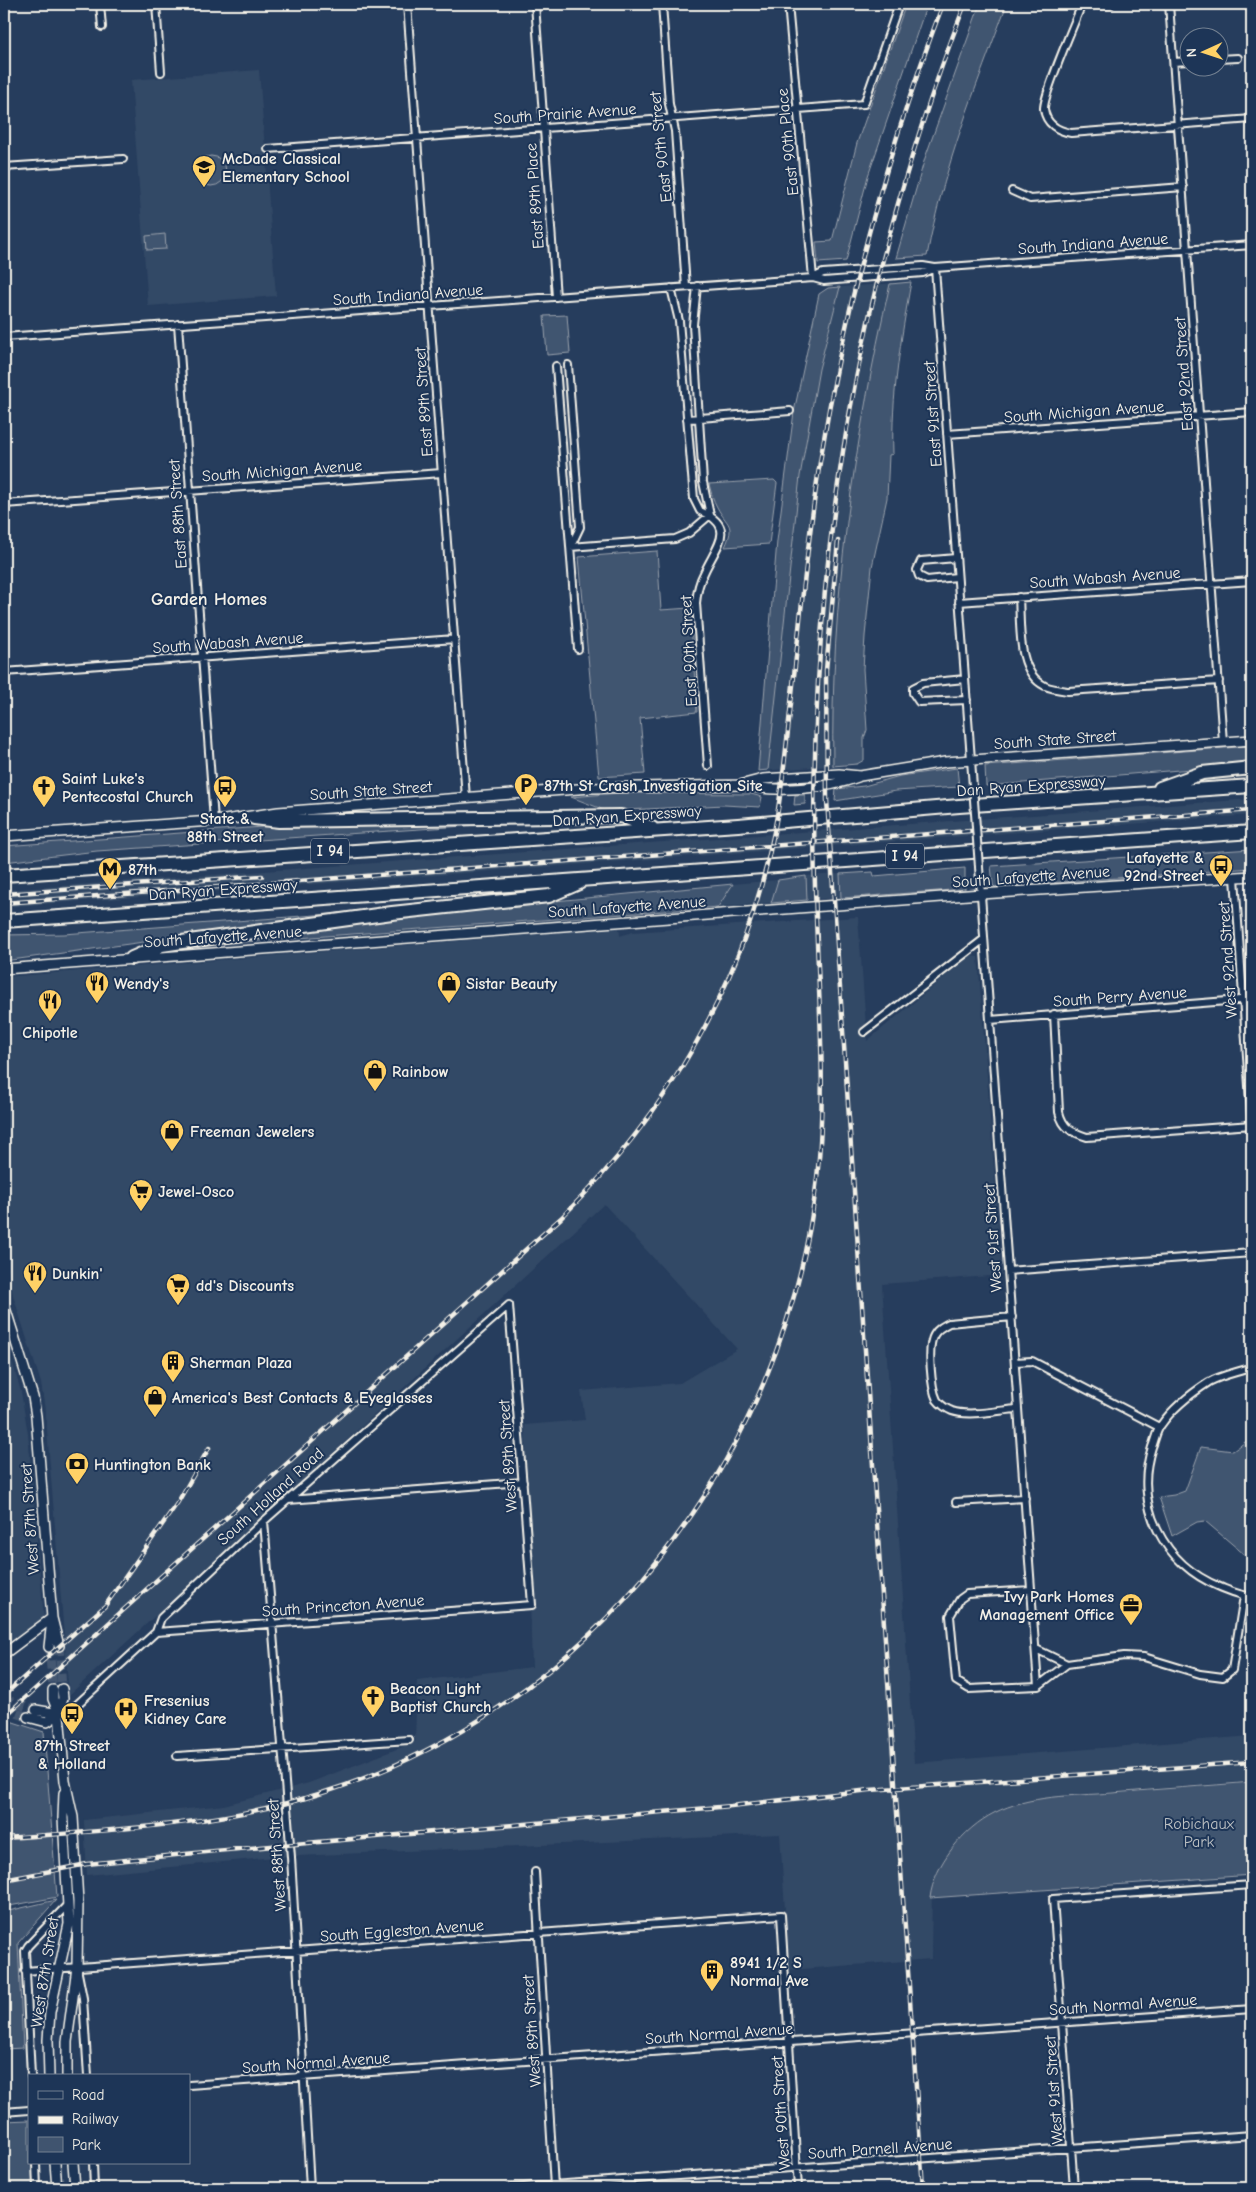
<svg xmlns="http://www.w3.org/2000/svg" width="1256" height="2192" font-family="'Comic Neue',sans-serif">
<rect width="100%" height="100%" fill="#263d5d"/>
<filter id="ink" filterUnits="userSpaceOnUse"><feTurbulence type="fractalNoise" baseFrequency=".02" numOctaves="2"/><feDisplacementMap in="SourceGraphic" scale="10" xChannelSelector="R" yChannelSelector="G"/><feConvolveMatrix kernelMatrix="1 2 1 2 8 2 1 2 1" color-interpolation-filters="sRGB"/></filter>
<g filter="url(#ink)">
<!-- built -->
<path fill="#334966" d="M259,70L276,296L148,306L131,80Z
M911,282L900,347L892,420L893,454L889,455L887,498L872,567L863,669L867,730L864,738V760L857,764L758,771L777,541L794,412L819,294L828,288Z
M1252,799V815L4,907V890Z
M840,874L841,898L807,900L806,876Z
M778,880L771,903L718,907L733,884Z
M858,917L867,1041L970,956L978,957L1002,1275L882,1284L914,1763L1252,1736V1781L1063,1796L1017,1803L993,1813L970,1829L953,1848L932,1884L931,1959L789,1970L780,1834L275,1857L87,1875L84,1820L224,1805L309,1783L415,1742L417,1681L532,1667L525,1425L585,1420L581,1391L680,1383L737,1349L604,1204L69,1695L46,1417L41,1383L13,1295L6,1259L4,1233V977L619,928L620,936L633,932Z
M4,1334L21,1392L28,1434L44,1619L4,1650Z"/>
<!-- green -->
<path fill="#40546f" stroke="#9aa2ac" d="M906,4H927L868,176L846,261L818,263L816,242L832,241L857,143Z
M980,4H1007C976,86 943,169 927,256L896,258L925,158Z
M196 171a15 15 0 1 1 30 0a15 15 0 1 1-30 0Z
M165,234L166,249L147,250L146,236Z
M911,282C901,339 891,397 893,454L889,455L887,498L872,567L865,636L863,669L867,730L864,738V760L857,764L833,766C830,603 854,442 890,284Z
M840,287L819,369L800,476L768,770L758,771L777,541L794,412L819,294L828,288Z
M567,315L570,353L547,355L544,316Z
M774,480L777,483L769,544L725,547C736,523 727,526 717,507C713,500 711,492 709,484Z
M657,551L661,610L690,608L697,712L640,718L645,774L599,777L579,557Z
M1252,746V764L986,786L985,766Z
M957,768L959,787L896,791L835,801L836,789L864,786L900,776Z
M619,793L751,794L762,797L760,807L724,805L607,811L571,797Z
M795,795H805V804L794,805Z
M303,824H493L97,851L4,862V846Z
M1252,849V868L995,887L993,885L991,866Z
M965,868V889L841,898L840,874L873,872L874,876Z
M806,876L807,900L771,903L778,880Z
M733,884L718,907L231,943V940L408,915Z
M342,913V915L4,961V935L64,934Z
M1252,1437V1555H1245L1205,1521L1197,1522L1172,1536L1159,1497L1174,1495L1185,1491L1201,1447L1233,1451Z
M4,1719L44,1732L57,1897L4,1907Z
M1252,1782V1875L930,1898C934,1864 964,1828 994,1813C1029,1795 1073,1796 1112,1793C1159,1789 1206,1786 1252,1782Z
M56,1900L18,1943L23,2048L4,2049V1912Z
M29,2120V2163H32L34,2188H4V2121Z"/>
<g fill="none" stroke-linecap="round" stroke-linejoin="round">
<!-- secondary-tunnel -->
<path stroke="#455872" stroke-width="9" stroke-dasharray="9 4.5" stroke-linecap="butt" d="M59,1646L62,1689
M49,1647L53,1690
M4,1699L36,1710
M4,1709L28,1717"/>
<!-- minor casing -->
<g stroke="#f4f1e8" stroke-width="10">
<path id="minor" d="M100,4L102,27
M156,4L161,72
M407,4L466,798
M535,4L556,297
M662,4L669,104L675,131L686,287
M788,4L813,278
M1082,4C1075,22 1043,95 1044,109C1046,124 1058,131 1071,133L1252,119
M1169,4L1223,742
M1082,6L1111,4
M1218,59L1238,58
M1174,62L1188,61
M268,149L864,104L899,4
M4,167L123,159
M1012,191L1030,199L1183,187
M935,268L973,787
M813,278L823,273L923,266L935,268L1252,245
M697,286L693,325L703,482L710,515
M671,288L679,321L694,499L700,511C738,527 716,546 704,573C699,582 697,592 696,603L708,766
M178,324L214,821
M4,337L813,278L824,281L923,273L935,268
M568,365L580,527L571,546
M556,366L578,649
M687,419L790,411
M947,434L1252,412
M4,504L442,473
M570,547L675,539L689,533L710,515
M956,558L921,561L917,570L919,576L927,580L957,577
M1019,597C1021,624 1016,672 1045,686C1052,689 1061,690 1068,691L1219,681
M959,602L1252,581
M4,672L455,639
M965,679L923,683L913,688V693L919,702L967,700
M979,867L1038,1686
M1235,877L1252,1131
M1054,1014L1059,1112C1063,1129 1072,1132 1087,1137L1252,1125
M990,1020L1252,999
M864,1032L984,939
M1008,1271L1252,1253
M1012,1317L949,1323C943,1326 937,1329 934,1335C927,1346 931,1388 937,1400C940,1404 947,1409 952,1411C969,1417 1000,1410 1018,1409
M1015,1362L1032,1361L1159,1427
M1252,1367C1239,1372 1221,1375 1209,1382C1192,1393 1172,1409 1161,1425C1156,1431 1155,1440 1152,1447C1133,1505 1163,1564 1220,1587C1230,1591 1240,1596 1252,1596
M288,1500L523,1482
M956,1502L1025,1498
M264,1521L291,1857L310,2188
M1031,1590L967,1594L960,1599L950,1616L956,1681L969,1689L1038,1686L1067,1664L1124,1656L1144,1657L1200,1674L1223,1677L1232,1670L1244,1596
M156,1632L532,1605L509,1305
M1036,1649L1067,1664
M59,1714L71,1710L156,1632L161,1618L264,1521L509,1305
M177,1756L409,1740
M535,1872L554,2187
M25,1971L781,1915L798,2188
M78,1973L83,1998L88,2076
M31,2076L25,1951L28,1946L69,1903
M189,2085L1252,2009
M4,2112L29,2110
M36,2163L37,2188
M93,2163L94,2188
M510,2188L1252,2135
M1074,2188L1053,1899L1252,1885"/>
</g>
<!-- secondary casing -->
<g stroke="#f4f1e8" stroke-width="12">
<path id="secondary" d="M743,785C776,793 827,789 858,777
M4,836L225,820L278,812L591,788L740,785L763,779L839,774L860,776L945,762L1252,740
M4,969L981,894L1252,876
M4,1304L33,1397L36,1416L52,1618L59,1646
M49,1647L52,1620
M4,1654L52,1618
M53,1690V1699L59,1714L65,1781L73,1817L78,1902L77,1967L67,2042V2076
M36,1710L59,1714
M59,1714L63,1698L62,1689
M28,1717L47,1722L59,1714
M49,2076L48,2040L50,2012L69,1924L63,1818L64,1793
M55,2163L57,2188
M73,2163L75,2188"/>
</g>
<!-- motorway casing -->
<g stroke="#f4f1e8" stroke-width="16">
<path id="motorway" d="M1160,788L1202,773L1252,768
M254,818L279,821L621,816L652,828
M4,875L738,825L959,806L1252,786
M4,921L1252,832
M132,958L162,945L182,942L392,913L549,896L579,883"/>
</g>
<!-- minor -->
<use href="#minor" stroke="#1d3557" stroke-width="6"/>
<!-- secondary -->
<use href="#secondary" stroke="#1d3557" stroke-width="9"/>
<!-- motorway -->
<use href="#motorway" stroke="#1d3557" stroke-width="12"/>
<!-- rail casing -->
<g stroke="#f4f1e8" stroke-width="4.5">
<path id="rail" d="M838,541L826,670L827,800L923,2188
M4,894L262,876
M4,903L1252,810
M4,1695L105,1606L178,1502L209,1448
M4,1717L561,1218C668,1113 743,984 773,837C781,799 785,760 789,721C799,635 806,548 820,462C845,305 887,152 943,4
M4,1838C110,1830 216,1826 319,1794C592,1709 786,1459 817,1178C826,1100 820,1020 817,942C813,855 813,769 818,682C831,450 881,220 965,4
M4,1880L87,1864L215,1851L731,1806L870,1790L1252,1762"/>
</g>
<!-- rail -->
<use href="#rail" stroke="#1d3557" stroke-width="2.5" stroke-dasharray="8" stroke-linecap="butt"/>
<!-- minor-bridge casing -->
<g stroke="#f4f1e8" stroke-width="10" stroke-linecap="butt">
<path id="minor-bridge" d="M973,787L979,867"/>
</g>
<!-- minor-bridge -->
<use href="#minor-bridge" stroke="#1d3557" stroke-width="6"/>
</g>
</g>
<!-- icons -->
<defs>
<g id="school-pin" transform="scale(1.25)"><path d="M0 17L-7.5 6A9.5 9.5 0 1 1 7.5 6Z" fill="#ffd166" stroke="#1d3557"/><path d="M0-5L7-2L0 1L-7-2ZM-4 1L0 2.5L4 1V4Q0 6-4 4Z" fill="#111"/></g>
<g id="parking-pin" transform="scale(1.25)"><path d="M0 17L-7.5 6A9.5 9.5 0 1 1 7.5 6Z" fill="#ffd166" stroke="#1d3557"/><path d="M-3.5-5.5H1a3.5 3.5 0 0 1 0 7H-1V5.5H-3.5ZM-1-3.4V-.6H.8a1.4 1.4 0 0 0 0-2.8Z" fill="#111"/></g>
<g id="church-pin" transform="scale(1.25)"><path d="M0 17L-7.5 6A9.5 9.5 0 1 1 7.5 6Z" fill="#ffd166" stroke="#1d3557"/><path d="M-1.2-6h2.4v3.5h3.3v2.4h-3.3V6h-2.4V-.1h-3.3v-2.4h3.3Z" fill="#111"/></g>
<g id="bus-pin" transform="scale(1.25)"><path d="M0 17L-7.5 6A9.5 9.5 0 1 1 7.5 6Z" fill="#ffd166" stroke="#1d3557"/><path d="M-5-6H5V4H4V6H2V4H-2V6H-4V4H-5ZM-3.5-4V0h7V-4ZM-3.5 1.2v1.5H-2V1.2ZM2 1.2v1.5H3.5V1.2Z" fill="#111"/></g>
<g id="metro-pin" transform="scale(1.25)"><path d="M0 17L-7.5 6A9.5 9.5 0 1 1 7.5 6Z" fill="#ffd166" stroke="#1d3557"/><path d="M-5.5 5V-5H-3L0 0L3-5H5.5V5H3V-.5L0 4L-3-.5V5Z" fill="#111"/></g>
<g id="restaurant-pin" transform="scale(1.25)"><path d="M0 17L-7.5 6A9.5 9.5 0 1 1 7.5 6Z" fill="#ffd166" stroke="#1d3557"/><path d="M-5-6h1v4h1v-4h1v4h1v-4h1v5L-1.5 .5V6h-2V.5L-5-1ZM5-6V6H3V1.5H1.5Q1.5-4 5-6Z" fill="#111"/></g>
<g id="shop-pin" transform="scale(1.25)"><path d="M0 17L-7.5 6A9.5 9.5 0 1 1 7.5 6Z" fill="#ffd166" stroke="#1d3557"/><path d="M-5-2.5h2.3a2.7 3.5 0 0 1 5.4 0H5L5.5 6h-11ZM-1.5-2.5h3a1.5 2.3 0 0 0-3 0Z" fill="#111"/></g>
<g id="supermarket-pin" transform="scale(1.25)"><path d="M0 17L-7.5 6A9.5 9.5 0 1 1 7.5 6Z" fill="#ffd166" stroke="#1d3557"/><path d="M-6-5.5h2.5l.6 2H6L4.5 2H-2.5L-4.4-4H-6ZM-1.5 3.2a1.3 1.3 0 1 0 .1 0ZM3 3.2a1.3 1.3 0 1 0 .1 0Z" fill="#111"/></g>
<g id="building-pin" transform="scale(1.25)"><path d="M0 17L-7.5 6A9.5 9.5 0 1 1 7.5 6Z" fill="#ffd166" stroke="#1d3557"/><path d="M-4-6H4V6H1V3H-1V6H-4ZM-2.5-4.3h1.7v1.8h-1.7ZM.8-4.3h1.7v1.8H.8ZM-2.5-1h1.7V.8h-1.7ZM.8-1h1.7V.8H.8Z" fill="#111"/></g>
<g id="bank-pin" transform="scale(1.25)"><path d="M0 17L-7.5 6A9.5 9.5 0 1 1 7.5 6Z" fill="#ffd166" stroke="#1d3557"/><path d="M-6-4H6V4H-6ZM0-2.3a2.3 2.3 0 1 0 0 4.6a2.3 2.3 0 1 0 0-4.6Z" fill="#111"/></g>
<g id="office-pin" transform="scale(1.25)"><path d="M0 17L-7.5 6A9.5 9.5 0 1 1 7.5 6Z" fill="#ffd166" stroke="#1d3557"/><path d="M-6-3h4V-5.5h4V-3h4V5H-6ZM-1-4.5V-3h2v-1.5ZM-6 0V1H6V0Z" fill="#111"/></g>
<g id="hospital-pin" transform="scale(1.25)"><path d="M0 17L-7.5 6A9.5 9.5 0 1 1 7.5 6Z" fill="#ffd166" stroke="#1d3557"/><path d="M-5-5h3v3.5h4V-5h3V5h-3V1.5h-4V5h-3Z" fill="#111"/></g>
</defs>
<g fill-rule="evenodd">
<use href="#school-pin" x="204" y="167"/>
<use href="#parking-pin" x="526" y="785"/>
<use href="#church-pin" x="44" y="787"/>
<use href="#bus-pin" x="225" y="787"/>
<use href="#bus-pin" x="1221" y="866"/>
<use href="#metro-pin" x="110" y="869"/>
<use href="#restaurant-pin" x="97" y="983"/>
<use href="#shop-pin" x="449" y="983"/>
<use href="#restaurant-pin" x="50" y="1001"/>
<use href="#shop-pin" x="375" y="1071"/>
<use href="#shop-pin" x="172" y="1131"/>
<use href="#supermarket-pin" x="141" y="1191"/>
<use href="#restaurant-pin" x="35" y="1273"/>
<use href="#supermarket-pin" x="178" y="1285"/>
<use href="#building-pin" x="173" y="1362"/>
<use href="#shop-pin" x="155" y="1397"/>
<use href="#bank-pin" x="77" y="1464"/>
<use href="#office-pin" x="1131" y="1605"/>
<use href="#church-pin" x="373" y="1697"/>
<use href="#hospital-pin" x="126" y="1709"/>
<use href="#bus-pin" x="72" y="1714"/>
<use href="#building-pin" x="712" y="1971"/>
</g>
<g text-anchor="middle" stroke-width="4" stroke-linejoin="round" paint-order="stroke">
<!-- shield labels -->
<g fill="#1d3557" stroke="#b4b9bc" stroke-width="1">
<rect x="311" y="838.5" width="38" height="25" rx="4"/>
<rect x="886" y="843.5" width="38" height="25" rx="4"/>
</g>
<g font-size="15" font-weight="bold" fill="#f4f1e8">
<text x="330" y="856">I 94</text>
<text x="905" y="861">I 94</text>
</g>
<!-- street labels -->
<g font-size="16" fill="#f4f1e8" stroke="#1d3557">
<text transform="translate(565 113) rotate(-4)" y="6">South Prairie Avenue</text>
<text transform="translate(787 142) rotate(-96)" y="6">East 90th Place</text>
<text transform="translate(660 147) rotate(-96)" y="6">East 90th Street</text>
<text transform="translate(534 196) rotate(-94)" y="6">East 89th Place</text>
<text transform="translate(1093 243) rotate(-4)" y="6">South Indiana Avenue</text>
<text transform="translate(408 294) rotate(-4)" y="6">South Indiana Avenue</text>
<text transform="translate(1183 374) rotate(-94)" y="6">East 92nd Street</text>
<text transform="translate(423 402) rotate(-94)" y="6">East 89th Street</text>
<text transform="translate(1084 411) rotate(-4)" y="6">South Michigan Avenue</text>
<text transform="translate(932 414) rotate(-94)" y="6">East 91st Street</text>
<text transform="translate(282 470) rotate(-4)" y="6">South Michigan Avenue</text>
<text transform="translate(177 514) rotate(-94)" y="6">East 88th Street</text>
<text transform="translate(1105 577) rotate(-4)" y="6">South Wabash Avenue</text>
<text transform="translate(228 642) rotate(-4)" y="6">South Wabash Avenue</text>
<text transform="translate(688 651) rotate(-93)" y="6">East 90th Street</text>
<text transform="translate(1055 739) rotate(-4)" y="6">South State Street</text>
<text transform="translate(1031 785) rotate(-4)" y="6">Dan Ryan Expressway</text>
<text transform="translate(371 790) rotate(-4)" y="6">South State Street</text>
<text transform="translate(627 815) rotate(-4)" y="6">Dan Ryan Expressway</text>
<text transform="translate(1031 876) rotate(-4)" y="6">South Lafayette Avenue</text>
<text transform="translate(223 889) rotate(-4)" y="6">Dan Ryan Expressway</text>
<text transform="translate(627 906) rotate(-4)" y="6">South Lafayette Avenue</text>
<text transform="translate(223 936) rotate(-4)" y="6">South Lafayette Avenue</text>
<text transform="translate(1227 960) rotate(-94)" y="6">West 92nd Street</text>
<text transform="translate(1120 996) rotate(-4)" y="6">South Perry Avenue</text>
<text transform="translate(992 1238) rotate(-94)" y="6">West 91st Street</text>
<text transform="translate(507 1456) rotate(-94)" y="6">West 89th Street</text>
<text transform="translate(270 1496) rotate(-42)" y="6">South Holland Road</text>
<text transform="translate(29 1519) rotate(-94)" y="6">West 87th Street</text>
<text transform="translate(343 1605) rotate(-4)" y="6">South Princeton Avenue</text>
<text transform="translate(276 1855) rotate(-94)" y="6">West 88th Street</text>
<text transform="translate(402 1930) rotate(-4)" y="6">South Eggleston Avenue</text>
<text transform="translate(44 1972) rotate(-81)" y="6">West 87th Street</text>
<text transform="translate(1123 2004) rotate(-4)" y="6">South Normal Avenue</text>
<text transform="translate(531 2031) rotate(-94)" y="6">West 89th Street</text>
<text transform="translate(719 2033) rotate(-4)" y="6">South Normal Avenue</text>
<text transform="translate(316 2062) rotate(-4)" y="6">South Normal Avenue</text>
<text transform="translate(1053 2090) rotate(-94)" y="6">West 91st Street</text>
<text transform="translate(780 2113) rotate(-94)" y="6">West 90th Street</text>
<text transform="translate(880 2148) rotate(-4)" y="6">South Parnell Avenue</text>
</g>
<!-- poi labels -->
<g font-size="16" font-weight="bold" fill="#f4f1e8" stroke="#1d3557" text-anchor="start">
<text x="222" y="164">McDade Classical<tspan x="222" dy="18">Elementary School</tspan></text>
<text x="62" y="784">Saint Luke's<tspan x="62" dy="18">Pentecostal Church</tspan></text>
<text x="544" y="791">87th St Crash Investigation Site</text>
<text x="225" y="824" text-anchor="middle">State &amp;<tspan x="225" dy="18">88th Street</tspan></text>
<text x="1204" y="863" text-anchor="end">Lafayette &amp;<tspan x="1204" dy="18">92nd Street</tspan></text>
<text x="128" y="875">87th</text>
<text x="114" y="989">Wendy's</text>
<text x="466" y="989">Sistar Beauty</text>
<text x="50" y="1038" text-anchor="middle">Chipotle</text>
<text x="392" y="1077">Rainbow</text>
<text x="190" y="1137">Freeman Jewelers</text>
<text x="158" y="1197">Jewel-Osco</text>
<text x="52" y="1279">Dunkin'</text>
<text x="196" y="1291">dd's Discounts</text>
<text x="190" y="1368">Sherman Plaza</text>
<text x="172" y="1403">America's Best Contacts &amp; Eyeglasses</text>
<text x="94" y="1470">Huntington Bank</text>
<text x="1114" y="1602" text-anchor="end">Ivy Park Homes<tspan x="1114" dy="18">Management Office</tspan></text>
<text x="390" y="1694">Beacon Light<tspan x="390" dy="18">Baptist Church</tspan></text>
<text x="144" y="1706">Fresenius<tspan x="144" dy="18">Kidney Care</tspan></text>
<text x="72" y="1751" text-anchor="middle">87th Street<tspan x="72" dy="18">&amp; Holland</tspan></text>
<text x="730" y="1968">8941 1/2 S<tspan x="730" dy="18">Normal Ave</tspan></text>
</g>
<!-- park labels -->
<g font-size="16" fill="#bec2c4" stroke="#1d3557">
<text x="1199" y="1829">Robichaux<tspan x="1199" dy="18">Park</tspan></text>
</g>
<!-- neighbourhood labels -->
<g font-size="18" font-weight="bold" fill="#f4f1e8" stroke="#1d3557">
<text x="209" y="605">Garden Homes</text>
</g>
</g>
<!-- margin -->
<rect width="1256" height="2192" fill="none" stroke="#1d3557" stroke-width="20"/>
<rect x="10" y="10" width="1236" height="2172" fill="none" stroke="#f4f1e8" stroke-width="2" filter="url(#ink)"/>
<!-- legend -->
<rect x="28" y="2074" width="162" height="90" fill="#1d3557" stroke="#738091"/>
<rect x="38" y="2091" width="25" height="8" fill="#1d3557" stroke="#738091"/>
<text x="72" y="2100" font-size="15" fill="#f4f1e8">Road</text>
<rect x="38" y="2116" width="25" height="8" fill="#f4f1e8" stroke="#738091"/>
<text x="72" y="2124" font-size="15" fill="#f4f1e8">Railway</text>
<rect x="38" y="2137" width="25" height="15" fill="#40546f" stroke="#738091"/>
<text x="72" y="2150" font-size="15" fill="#f4f1e8">Park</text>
<!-- north arrow -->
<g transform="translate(1204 52) rotate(267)"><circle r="24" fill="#1d3557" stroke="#738091"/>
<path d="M0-4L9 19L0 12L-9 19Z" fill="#ffd166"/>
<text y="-8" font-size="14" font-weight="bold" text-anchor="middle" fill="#f4f1e8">N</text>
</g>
</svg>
